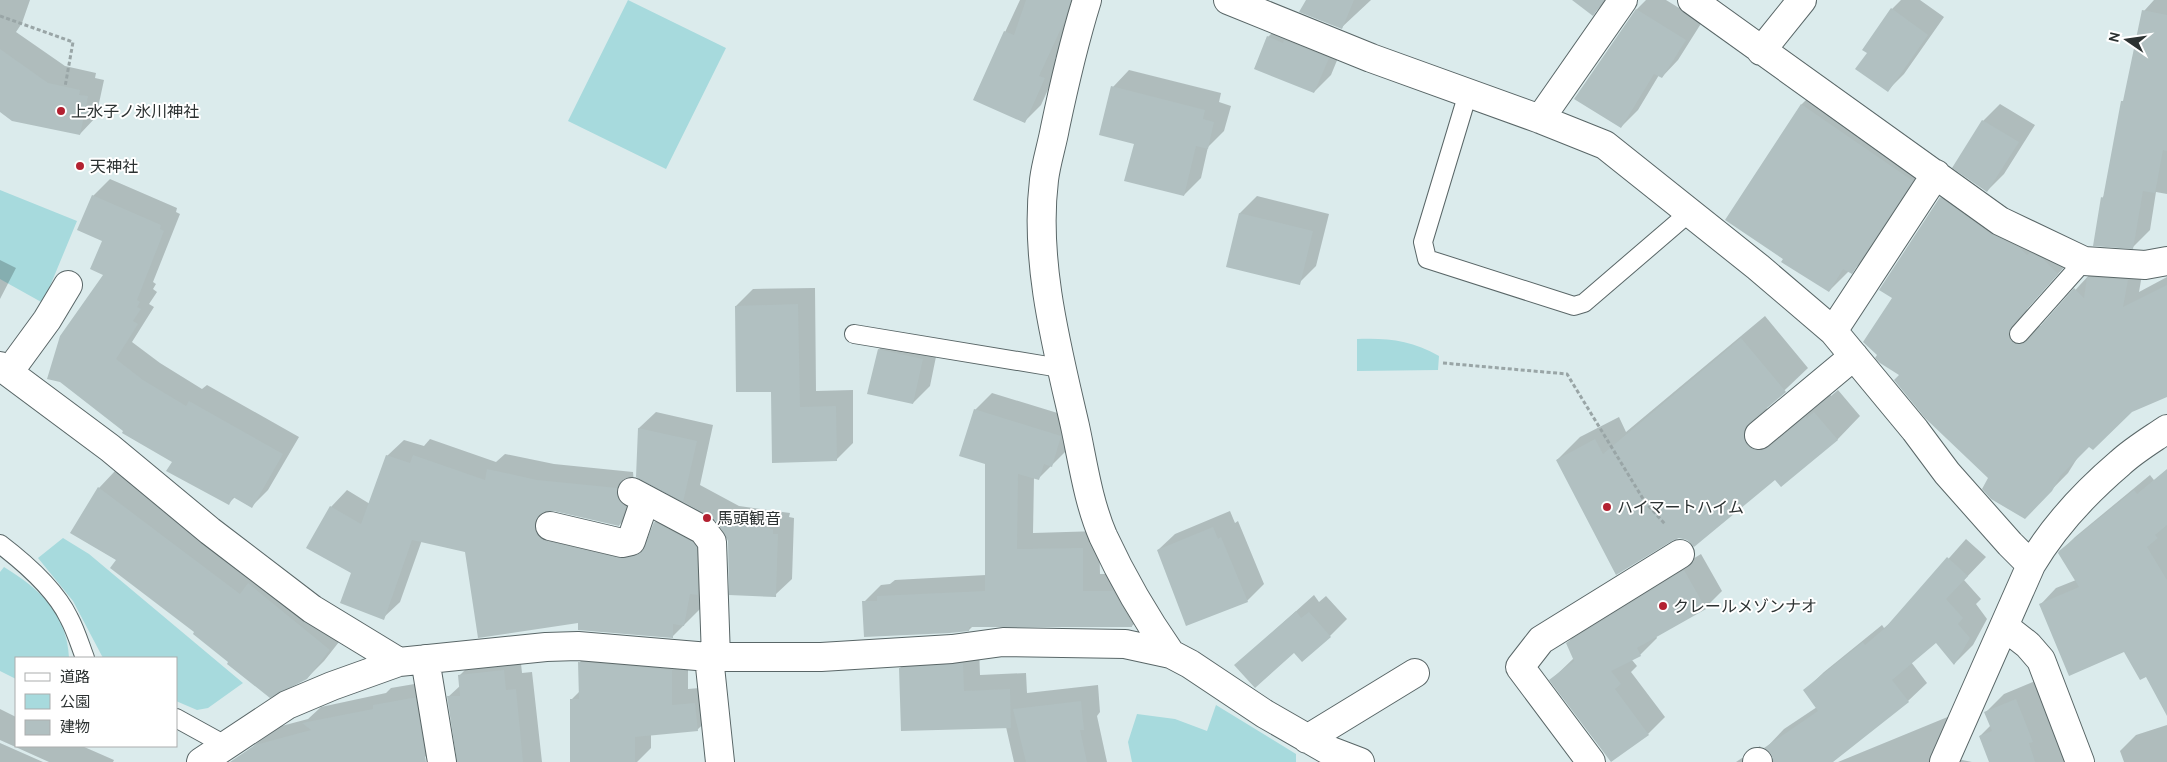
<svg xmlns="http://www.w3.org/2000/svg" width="2167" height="762" font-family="Cabin,'Noto Sans JP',sans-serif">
<rect width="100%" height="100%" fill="#dbebec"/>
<!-- green -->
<path fill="#a7dadd" d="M628,0L726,48L666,169L568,121Z
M0,190L77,221L43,303L0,279Z
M1357,339C1388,338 1411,340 1439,356L1438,370L1357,371Z
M63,538L89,554L243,683L208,708L197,710L176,701V658H103L73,601L38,558Z
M4,567C40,589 67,614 69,658H16V679L0,671V572Z
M1216,705L1296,754V762H1132L1128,742L1137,714L1175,719L1207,731Z"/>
<!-- shadow -->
<path fill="#0003" d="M0,0H30L22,23L16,32L65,66L96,73L95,78L104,80L96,117L80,134L0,111Z
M1020,0H1082L1055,59L1061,61L1041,105L1024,122L974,99Z
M1308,0H1371L1341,28Z
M1574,0H1607L1593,14Z
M1646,0H1666L1702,22L1678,60L1662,77L1659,75L1638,110L1621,127L1576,99L1637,9Z
M1901,0H1920L1944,17L1904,74L1887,91L1868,53L1892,9Z
M2154,0H2167V194L2156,192L2150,230L2133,247L2102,198L2105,195L2144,11Z
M1285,20L1345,41L1331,75L1314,92L1268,37Z
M1129,70L1221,93L1219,102L1231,106L1224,131L1208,147L1201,178L1184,195L1135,143L1113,87Z
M1822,84L1932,160L1872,252L1851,272L1849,271L1829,291L1727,219L1802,104Z
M2000,104L2035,125L2004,174L1987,191L1983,121Z
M110,179L177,208L176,212L180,214L153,282L156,284L153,289L157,292L149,304L154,307L132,342L160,363L202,389L207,385L299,437L268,490L251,507L235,497L228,504L174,462L124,432L105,274L104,241L93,196Z
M1957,181L2074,256L2027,309L2025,321L2034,328L2043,325L2091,273L2144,263L2139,292L2167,277V396L2131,411L2089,445L2078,457L2068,473L2024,518L1901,375L1894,298L1941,198Z
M1257,196L1329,214L1316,266L1299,283L1228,266L1240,213Z
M0,260L16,268L0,299Z
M815,288L816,391L853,390V443L836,460L772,391L736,306L753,289Z
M1765,316L1808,368L1767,407L1766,413L1793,424L1830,394L1831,396L1838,390L1860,416L1837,440L1775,478L1688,539L1557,460L1580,437L1619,417L1626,432Z
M896,332L939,342L930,386L913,403L879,349Z
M992,393L1077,419L1068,449L1038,479L1034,477L1033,533L1099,531L1100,574H1130L1149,609L1132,626H973L969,630L864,602L881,585L890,584L895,580L986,575L987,463L975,410Z
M656,412L713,425L700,485L739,506L790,513L789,517L794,518L792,579L775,595L729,541L716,520L637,477L639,428Z
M430,439L496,462L505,454L554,464L633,472L636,509L619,525L551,510V514L643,542L648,540L655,522L672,506L709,526L704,586L700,609L672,637L579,622L466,551L422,540L400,602L383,618L353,573L331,507L347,490L370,504L387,456L404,440L424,446Z
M115,471L256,577L346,633L324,661L307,678L230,662L117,560L72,533L99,488Z
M2150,475L2167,497V713L2146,675L2125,651L2041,604L2056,588L2076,580L2059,553L2075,537Z
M1230,511L1235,523L1238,521L1264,584L1247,601L1158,550L1175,534Z
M1966,539L1986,557L1964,580L1981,599L1976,604L1987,619L1973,645L1954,664L1936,641L1911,662L1927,683L1908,701L1831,762H1736L1760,746L1762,751L1768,757L1774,759L1772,753L1766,748L1784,729L1817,707L1805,690L1824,672L1882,625L1884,628L1896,618Z
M1701,554L1722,591L1705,608L1656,636L1657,638L1640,655L1632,660L1637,666L1631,672L1665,717L1648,734L1551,680L1574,658L1567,643L1584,626Z
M1314,595L1319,602L1326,596L1347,619L1330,636L1302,660L1295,652L1236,665Z
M596,646L688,654V689L711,687L714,714L697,730L651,734V748L637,762H572V699L580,691V662Z
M979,647L980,675L1026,673L1027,693L1098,685L1100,712L1097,716L1107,762H1014L1006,727L900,668L917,652Z
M520,654L522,673L532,672L542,762H480L448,697L461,685L460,675L477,658Z
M432,681L442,740L425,757L407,762H253L250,750L267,732L274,728L308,719L321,707L386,693L391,688Z
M2035,681L2071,762H1990L1980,736L1991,725L1986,712L2004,694Z
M0,709L16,717V746H82L114,760L113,762H49L0,740Z
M1950,716L1933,754L1972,762H1838Z
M2167,725V762H2124L2120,751L2136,735Z
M0,743L43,762H0Z"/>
<!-- building -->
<path fill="#b1c0c1" d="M1026,0H1071L1064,22L1039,76L1045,78L1025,123L973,100L1004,31L1014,35Z
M1306,0H1354L1342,29L1299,12Z
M1572,0H1604L1593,16Z
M1891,8L1928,35L1888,92L1855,69L1867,53L1862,50Z
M1636,9L1686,40L1662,78L1654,74L1621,128L1574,99Z
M2142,10L2167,15V151L2163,150L2155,193L2143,191L2133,249L2093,246L2101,197L2103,198L2121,101H2123Z
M1267,36L1283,43L1284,40L1329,58L1314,93L1254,69Z
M0,49L48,83L80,90L79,95L88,96L80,135L12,121L0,112Z
M1111,86L1205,110L1203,119L1214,122L1208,149L1196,146L1184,196L1124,181L1134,144L1099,135Z
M1801,104L1913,181L1852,274L1843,269L1829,292L1781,262L1783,259L1725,220Z
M1982,120L2019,142L1987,192L1952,168Z
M92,195L161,225L160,229L164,231L137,300L140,302L137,307L141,309L133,321L138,324L116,359L143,380L186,406L189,401L283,454L252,508L233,497L229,505L166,471L172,462L122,433L123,431L60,382L47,379L60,336L103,275L90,269L102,241L77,230Z
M1940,197L1991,234L2020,248L2027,255L2030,253L2042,258L2058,274L2011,327L2009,338L2016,344L2027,341L2074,288L2084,298L2087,277L2128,280L2123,307L2167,285V397L2132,412L2093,450L2089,447L2061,475L2052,491L2025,519L1991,499L1982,489L1988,478L1925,418L1894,380L1899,375L1880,363L1875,358L1877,355L1863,342L1892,298L1879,290Z
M1239,213L1313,231L1300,285L1226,267Z
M798,304L800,407L836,406L837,461L772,463L771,392H736L735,306Z
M1741,338L1786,392L1749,423L1744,430V437L1747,445L1754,450H1762L1769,447L1806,416L1807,418L1814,412L1838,440L1781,487L1775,480L1694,547L1687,540L1679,538L1672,541L1616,575L1556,460L1595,439L1603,454Z
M878,349L923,359L913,404L867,394Z
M974,409L1061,436L1052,467L1044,464L1039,480L1018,474L1017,549L1083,548V591H1113L1132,623V627H969V631L950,633L864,637L862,601H877V596L985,591V464L959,456Z
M638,428L697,441L683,502L722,522L773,529V534H778L776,597L729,595L728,541L724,533L716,521L636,477Z
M386,455L410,463L413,455L485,480L487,469L537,480L617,488L619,500L626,507L619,526L554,511H546L539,515L535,522V531L540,538L546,541L619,558L634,556L642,552L654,522L693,542L697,547L698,595L690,594L684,626L673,624V638L578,630V623L478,638L465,552L412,540L384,620L340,603L351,573L306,548L330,506L361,524Z
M2167,469V525L2155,535L2158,538L2147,547L2167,580V716L2146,677L2140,680L2124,652L2069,676L2039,604L2079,587L2058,553L2059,551L2134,490L2137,494Z
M98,487L240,594L248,583L330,650L307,679L270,698L227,664L228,662L193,634L194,632L110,568L116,560L70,533Z
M1213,527L1218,539L1221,537L1248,602L1186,626L1157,550Z
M1947,557L1968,576L1946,599L1963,618L1958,624L1970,638L1954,665L1936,643L1892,680L1909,702L1833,762H1774L1771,754L1764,748L1818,711L1803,690L1863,642L1865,645L1885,628Z
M1684,570L1706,609L1637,648L1641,656L1611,671L1621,684L1615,689L1649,735L1611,762L1549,680L1574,661L1566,643Z
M1296,611L1301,618L1309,612L1331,637L1302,662L1294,653L1255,688L1234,665Z
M578,662L672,670V705L695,703L698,731L635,737V762H570V699H579Z
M963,663L964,691L1010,689L1011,728L901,731L899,668Z
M504,670L506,690L516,689L523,762H457L447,696H460L458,675Z
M412,698H416L426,762H230L255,745L311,730L302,723L373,709V705Z
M2016,699L2033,742L2029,743L2035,762H1989L1979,736L1992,731L1984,712Z
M1081,701L1084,730H1080L1087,762H1026L1013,709Z"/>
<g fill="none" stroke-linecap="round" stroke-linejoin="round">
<!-- lane casing -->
<g stroke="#596667" stroke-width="20">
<path id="lane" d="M1468,93L1423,242L1427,259L1574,306L1584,303L1690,212
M854,334L1060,368
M2019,334L2084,261
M0,544C25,563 55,589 69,618C76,631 80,645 85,658
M176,718L225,745"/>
</g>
<!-- street casing -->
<g stroke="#596667" stroke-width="30">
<path id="street" d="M1087,0C1074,42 1064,85 1055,128C1052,145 1046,163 1044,180C1034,261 1057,348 1075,426C1083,463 1088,501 1103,536C1122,577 1145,617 1171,654
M1228,0L1371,58L1540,119L1605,145L1758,267L1833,331L1915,430L1947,473L2010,544L2031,565
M1692,0L2000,221L2084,261L2145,265L2167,261
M1761,51L1802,0
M1540,119L1623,0
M1833,331L1936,174
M0,366L110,448L210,531L312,609L399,662
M9,372L47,320L68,285
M1759,435L1854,356
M632,492L703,530L712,542L716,658
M550,526L622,543L631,541L645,500
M2005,627L2028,645L2041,660L2080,762
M709,657L720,762
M425,659L442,762
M1307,739L1415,673
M201,762L287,705L332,686L399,662L546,647L578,646L709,657H821L952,649L1003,642L1125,644L1171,654L1190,664L1265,714L1326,749L1360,762
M1591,762L1520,667L1541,640L1680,554
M1757,762H1758
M1944,762L2031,565C2054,526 2086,492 2120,463C2134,450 2151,440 2167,429"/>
</g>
<!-- path -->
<path stroke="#99a5a6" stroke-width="3" stroke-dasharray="4 2.5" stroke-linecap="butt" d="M0,16L73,42L65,87
M1443,363L1567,374L1645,502L1665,524"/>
<!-- lane -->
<use href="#lane" stroke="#fff" stroke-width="18"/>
<!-- street -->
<use href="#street" stroke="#fff" stroke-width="28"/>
</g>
<!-- markers -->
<g fill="#b32131" stroke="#fff" stroke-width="2">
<circle cx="61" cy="111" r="5"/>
<circle cx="80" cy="166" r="5"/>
<circle cx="1607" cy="507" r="5"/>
<circle cx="707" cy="518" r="5"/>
<circle cx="1663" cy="606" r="5"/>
</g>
<g text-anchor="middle" stroke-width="4" stroke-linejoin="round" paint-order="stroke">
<!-- poi labels -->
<g font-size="16" fill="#2c3232" stroke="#fff" text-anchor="start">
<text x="71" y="117">上水子ノ氷川神社</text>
<text x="90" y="172">天神社</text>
<text x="1617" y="513">ハイマートハイム</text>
<text x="717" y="524">馬頭観音</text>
<text x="1673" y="612">クレールメゾンナオ</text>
</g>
</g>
<!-- legend -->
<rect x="15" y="657" width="162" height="90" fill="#ffffff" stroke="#abadad"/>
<rect x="25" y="673" width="25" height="8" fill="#ffffff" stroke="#abadad"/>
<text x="60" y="682" font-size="15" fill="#2c3232">道路</text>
<rect x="25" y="694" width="25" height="15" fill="#a7dadd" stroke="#abadad"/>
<text x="60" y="707" font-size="15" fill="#2c3232">公園</text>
<rect x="25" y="720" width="25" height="15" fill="#b1c0c1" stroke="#abadad"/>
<text x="60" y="732" font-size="15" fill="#2c3232">建物</text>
<!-- north arrow -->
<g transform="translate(2127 40) rotate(283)" stroke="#ffffff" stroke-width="4" paint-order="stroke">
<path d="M0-4L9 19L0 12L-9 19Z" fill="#2c3232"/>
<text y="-8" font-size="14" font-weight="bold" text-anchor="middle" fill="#2c3232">N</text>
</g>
</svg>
